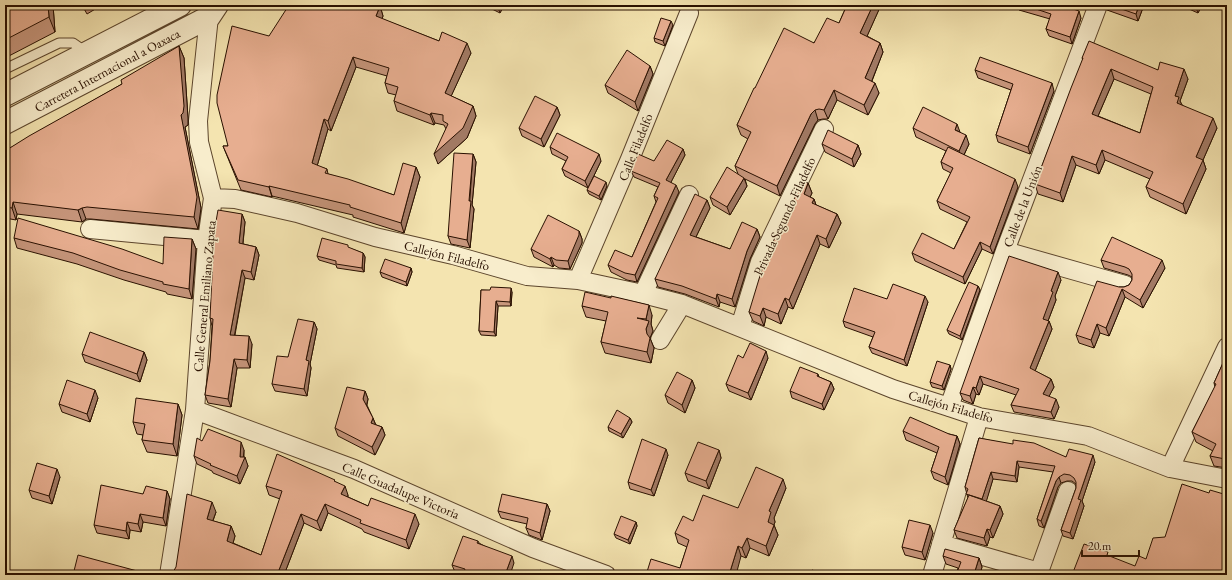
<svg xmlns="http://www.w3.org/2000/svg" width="1232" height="580" font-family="'EB Garamond',serif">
<rect width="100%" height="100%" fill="#f4e4b0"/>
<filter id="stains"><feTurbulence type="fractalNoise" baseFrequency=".005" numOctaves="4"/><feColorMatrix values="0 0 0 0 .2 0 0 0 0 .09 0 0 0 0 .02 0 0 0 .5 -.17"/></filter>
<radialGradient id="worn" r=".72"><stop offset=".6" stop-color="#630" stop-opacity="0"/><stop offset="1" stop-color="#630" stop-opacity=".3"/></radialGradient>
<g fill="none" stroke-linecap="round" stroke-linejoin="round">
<!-- service casing -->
<g stroke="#5c452c" stroke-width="11">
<path id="service" d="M5,69L59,43H73L86,52"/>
</g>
<!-- minor casing -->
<g stroke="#5c452c" stroke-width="20">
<path id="minor" d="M213,198L235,199L297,213L375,237L453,255L527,276L578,280L643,294L682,304L893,389L949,407L979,417L1088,436L1170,468L1227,479
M90,229L207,240
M1005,251L1125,285
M578,280L630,159L689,13
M643,294L689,195
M740,327L760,262L824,129
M660,340L682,304
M949,407L1005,251L1098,5
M195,410L354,469L533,548L606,575
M1170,468L1227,347
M941,544L1039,572L1068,491
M169,575L195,410L207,240L213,198L199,142L198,121L210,7
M932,575L979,417"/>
</g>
<!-- tertiary casing -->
<g stroke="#5c452c" stroke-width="24">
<path id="tertiary" d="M5,95L180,5
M5,123L209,17L217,5"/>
</g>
<!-- service -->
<use href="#service" stroke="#f8edcc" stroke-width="9"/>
<!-- minor -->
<use href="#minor" stroke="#f8edcc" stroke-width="18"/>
<!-- tertiary -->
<use href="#tertiary" stroke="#f8edcc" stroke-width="22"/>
</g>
<!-- wall -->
<path fill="#c7967c" stroke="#291000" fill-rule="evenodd" d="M53,5L55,32L5,58V6Z
M82,5H102L87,14Z
M484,5H504L500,13Z
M725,5H731L730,9Z
M847,5H881L867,36L880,43L883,52L872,81L879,93L868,115L837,100L828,119H823L818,120L815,124L780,196L745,179L747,186L730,215L713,205L710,197L738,174L735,166L748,139L741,135L737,125L755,88L839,23Z
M1018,5H1064L1081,18L1072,44L1049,36L1046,29L1050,19L1019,10Z
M1105,5H1144L1138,21L1107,10Z
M1180,5H1202L1198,13Z
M380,6L383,16L382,19L439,41L471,53L451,96L473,106L476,116L467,138L438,164L446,129L444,125L435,123L434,125L397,111L394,101L396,95L388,93L385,83L387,76L356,67L331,131L328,129L317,166L327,169L328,174L394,195L416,167L420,177L404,233L353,217V215L272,196V197L241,190L223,146H228L269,36Z
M673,25L665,46L655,42L654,38Z
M179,46L184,58L188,118V125L185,127L201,208L198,229L91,219H86L82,222L17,214L16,220L5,218V151L122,84Z
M1082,58L1158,70L1188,79L1180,101L1182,105L1217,128L1203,160L1206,169L1186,214L1150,197L1146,187L1150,179L1105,160L1099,174L1076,165L1063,202L1038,194L1035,184L1083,60ZM1114,79L1151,94L1140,133L1098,116Z
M650,66L653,74L638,111L608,93L605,85Z
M975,70L1054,91L1030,154L998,142L996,135L1011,90L978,78Z
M557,107L560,115L544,147L522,136L519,128Z
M913,128L960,132L969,144L964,155L1018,187L993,254L982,249L965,284L915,261L912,253L954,249L967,222L940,209L937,201L951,173L943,169L941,162L946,151L916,137Z
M822,144L858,145L861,154L854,167L825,152Z
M550,147L601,161L588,188L565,176L562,169L566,161L552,154Z
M683,149L685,155L671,182L679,192L637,282L627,280L611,272L608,265L632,257L656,202L654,196L658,187L634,177L631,171Z
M473,154L476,162L472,205L474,209L470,248L451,244L448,236Z
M808,183L812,193L810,197L814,199L816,205L837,214L841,223L829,248L820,244L793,309L788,307L781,324L766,317L764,326L753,321L749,312Z
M607,186L601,200L589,194L587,190Z
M707,200L710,208L696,237L730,249L757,229L760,237L750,259L735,307L720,302L719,307L685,294L658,287L655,279Z
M242,214L245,222L243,244L256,247L259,255L254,280L245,278L235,335L252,344L250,368H237L231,407L208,403L205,395L210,361L212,326L210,318Z
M579,231L582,239V243L570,269L559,268L554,265L553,267L534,257L531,249Z
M14,238L163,264L192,239L196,249L192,299L167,294L166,292L124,280L77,264L17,248Z
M349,248L363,253L365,257L364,272L337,268L336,265L319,260L317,256Z
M1101,260L1165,268L1143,308L1125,297L1109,336L1100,333L1094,348L1079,343L1076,335L1119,287H1124L1129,285L1132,280V277L1128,275L1104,268Z
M411,268L412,272L407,286L382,277L380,272Z
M1061,280L1055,296L1056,300L1048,321H1049L1052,329L1035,371L1051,379L1054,387L1049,396L1059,407L1054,419L1014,412L1011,405L1016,395L983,384L979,395L976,394L973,404L963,400L960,393Z
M978,286L980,290L962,340L949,334L947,330Z
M481,290L512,292L511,306H498L496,336L481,335L479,331Z
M887,299L928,302L907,366L872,353L869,347L873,337L845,327L843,321Z
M582,306L652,315L651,324L653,331L650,338L654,348L651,363L605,353L601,342L606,321L586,317Z
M314,322L317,329L310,364L311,368L307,396L275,391L272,384L288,357Z
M144,352L147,360L140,382L85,362L82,354Z
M1227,354V468L1214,466L1210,456L1213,451L1196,442L1192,432L1215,387L1214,383Z
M743,358H768L751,400L729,391L726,384Z
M950,365L951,369L944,390L932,387L930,382Z
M818,374L819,377L831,382L834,389L824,410L792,398L790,391Z
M692,380L695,388L685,413L668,403L665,395Z
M365,391L368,399L367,405L376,425L382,427L385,435L375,455L338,436L335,428Z
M98,398L90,422L62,412L59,404Z
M178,404L182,415L177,456L147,452L142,440L143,435L137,434L133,422Z
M630,418L632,422L623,438L609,431L608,427Z
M903,431L949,434L957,436L960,444L948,485L934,479L931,471L937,453L906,440Z
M979,438L1066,457L1095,462L1082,501L1084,506L1073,539L1063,536L1061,530L1076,488V484L1072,481H1067L1061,483L1058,487L1044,528L1039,526L1037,519L1053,472L1019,467L1017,482L993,479L986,501L1000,506L1003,514L993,538L990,537L987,546L957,538L954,530L968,498L965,487Z
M202,441L244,450V457L248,466L240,484L213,473L212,471L197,464L194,456Z
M719,450L721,458L709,489L688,481L685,473Z
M668,455L654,496L630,489L628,482Z
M60,477L52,504L32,498L29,490Z
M336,482L348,495V497L368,506L419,524L409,549L364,532L362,529L328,513L321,531L304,523L284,575L173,572L216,512L213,521L231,526L235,536L233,543L261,555L280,499L269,495L266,486Z
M786,488L774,518L775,522L774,525L778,535L769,556L750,548L746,558L741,556L680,568L687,547L678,543L675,533L693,521L738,508Z
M167,491L170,499L166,526L143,522L141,532L130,530L129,539L97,533L94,525L143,494Z
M547,504L550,511L542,540L529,535L526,528L527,524L501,518L498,511Z
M636,522L637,526L630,544L616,538L614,534Z
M933,533L925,560L905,555L902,547Z
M478,541L479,543L514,563L463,575L455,572L452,565Z
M943,556L979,558L982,567L980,573L981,575H956L958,568L946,564Z
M74,571L152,575H75Z"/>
<!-- shaded-wall -->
<path fill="#a27a65" stroke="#291000" d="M48,5H53L55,32L49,17Z
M497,5H504L500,13Z
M873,5H881L864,43L860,33Z
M1139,5H1144L1138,21L1136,14Z
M1195,5H1202L1198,13Z
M380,6L383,16L379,26L376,16Z
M1079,11L1081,18L1072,44L1070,37Z
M671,21L673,25L665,46L663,41Z
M467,43L471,53L448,103L445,93Z
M880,43L883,52L869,88L865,78Z
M179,46L184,58L188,118V125L185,127L201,208L198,229L194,217L181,115Z
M353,57L356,67L331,131L328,121Z
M650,66L653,74L638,111L635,102Z
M1111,69L1114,79L1095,123L1092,114Z
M1184,69L1188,79L1180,101L1183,107L1181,112L1175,96Z
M875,83L879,93L868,115L864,105Z
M1052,83L1054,91L1030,154L1028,147Z
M834,90L837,100L828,119L824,110Z
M473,106L476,116L467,138L438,164L434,154Z
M557,107L560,115L544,147L541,139Z
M815,110L818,120L815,124L780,196L777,186L811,114Z
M431,113L435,123L434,125L430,115Z
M1213,118L1217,128L1203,160L1206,169L1186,214L1183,204L1196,157Z
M324,119L328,129L315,173L312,163Z
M957,124L960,132L955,130Z
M966,135L969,144L962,159L959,151Z
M858,145L861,154L854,167L852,159Z
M683,149L685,155L669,186L666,180Z
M1102,150L1105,160L1099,174L1096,165Z
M473,154L476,162L472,205L474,209L470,248L467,240Z
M599,154L601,161L588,188L585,181Z
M1072,156L1076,165L1063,202L1060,193Z
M416,167L420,177L404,233L401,223Z
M744,178L747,186L730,215L727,207Z
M1015,179L1018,187L993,254L990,247Z
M606,182L607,186L601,200L599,196Z
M808,183L812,193L807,204L804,194Z
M676,185L679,192L637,282L635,275Z
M269,186L272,196V197L269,187Z
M814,199L817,208L812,203Z
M707,200L710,208L693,243L690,235Z
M13,202L17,214L16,220L12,208Z
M82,208L86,219L82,222L78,210Z
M242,214L245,222L242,251L239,243Z
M837,214L841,223L829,248L826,239Z
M757,229L760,237L750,259L735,307L732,299L747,251Z
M579,231L582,239V243L570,269L568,261Z
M817,235L820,244L793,309L789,300Z
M192,239L196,249L192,299L189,289Z
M980,242L982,249L965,284L963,277Z
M256,247L259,255L254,280L251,272Z
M363,253L365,257L364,272L362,268Z
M551,257L554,265L553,267L550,259Z
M1162,260L1165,268L1143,308L1140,300Z
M411,268L412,272L407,286L406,282Z
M242,270L245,278L233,343L230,335Z
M1058,272L1061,280L1055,296L1056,300L1046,326L1043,319L1051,291Z
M978,286L980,290L962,340L960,336Z
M511,288L512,292L511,306L510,302Z
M1122,289L1125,297L1109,336L1106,328Z
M717,294L720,302L719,307L716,299Z
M925,296L928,302L907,366L904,360Z
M785,298L788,307L781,324L778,314Z
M496,301L498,306L496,336L494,332Z
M649,305L652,315L651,324L653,331L650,338L654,348L651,363L647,352L646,329L648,324L646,319Z
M763,308L766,317L764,326L760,316Z
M1049,321L1052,329L1033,376L1030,368Z
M314,322L317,329L310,364L311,368L307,396L304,389L306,360Z
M1097,324L1100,333L1094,348L1091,340Z
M249,336L252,344L250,368L247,360Z
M766,351L768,358L751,400L748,393Z
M144,352L147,360L140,382L137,374Z
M234,359L237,368L231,407L228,399Z
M950,365L951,369L944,390L942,386Z
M980,376L983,384L979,395L976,388Z
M1051,379L1054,387L1046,402L1043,394Z
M692,380L695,388L685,413L682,405Z
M831,382L834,389L824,410L822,404Z
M973,387L976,394L973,404L970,396Z
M95,390L98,398L90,422L87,414Z
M365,391L368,399L366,407L363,399Z
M1056,399L1059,407L1054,419L1051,412Z
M178,404L182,415L177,456L173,444Z
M373,418L376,426L371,423Z
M630,418L632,422L623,438L621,434Z
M382,427L385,435L375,455L372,447Z
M957,436L960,444L948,485L945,477Z
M241,442L244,450L243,461L245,457L248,466L240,484L237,476L240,457Z
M666,449L668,455L654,496L651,490Z
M719,450L721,458L709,489L706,481Z
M1093,455L1095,462L1082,501L1084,506L1073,539L1070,533L1078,499Z
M1017,461L1019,467L1017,482L1015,476Z
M57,469L60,477L52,504L49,496Z
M991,472L993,479L985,506L982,499Z
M1059,477L1061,483L1058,487L1044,528L1041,521L1056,481Z
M783,479L786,488L774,518L775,522L771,532L768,522L769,511Z
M345,486L348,495L345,503L341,494Z
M167,491L170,499L166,526L163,518Z
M212,502L216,512L210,528L207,519Z
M325,504L328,513L321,531L317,521Z
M547,504L550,511L542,540L540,533Z
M1000,506L1003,514L993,538L990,530Z
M140,514L143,522L141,532L138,524Z
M301,514L304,523L284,575H277Z
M415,514L419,524L409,549L406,540Z
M127,522L130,530L129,539L126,531Z
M636,522L637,526L630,544L628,540Z
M774,525L778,535L769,556L766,546Z
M930,525L933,533L925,560L922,552Z
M231,526L235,536L231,550L227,541Z
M987,529L990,537L987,546L984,538Z
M747,538L750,548L746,558L742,548Z
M738,546L741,556L736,575H729Z
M512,556L514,563L510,575H505Z
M979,558L982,567L980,575L975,571Z"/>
<!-- building -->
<path fill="#e7ae90" stroke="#291000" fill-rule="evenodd" d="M8,5H48L49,17L5,40V6Z
M289,5H376L380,6L376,16L439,41L442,32L467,43L445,93L473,106L463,128L434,154L448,124L443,121V115L431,113L430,115L394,101L398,87L385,83L389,68L353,57L328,121L324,119L312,163L327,169L325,173L348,179L394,195L403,163L416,167L401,223L350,207V205L269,186V187L238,180L223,146H228L217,103V95L232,26L269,36Z
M847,5H873L860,33L880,43L865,78L875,83L864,105L834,90L824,110L819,109L815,110L811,114L777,186L735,166L751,132L737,125L754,88H755L784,28L814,43L827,18L839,23Z
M1024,5H1062L1079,11L1070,37L1046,29L1051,14Z
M1110,5H1139L1136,14Z
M661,18L671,21L663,41L654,38Z
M1089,41L1158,70L1160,62L1184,69L1175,96L1179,97L1177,103L1213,118L1196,157L1203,160L1183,204L1146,187L1153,172L1102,150L1096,165L1072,156L1060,193L1035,184L1071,88L1083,58H1082ZM1111,69L1153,87L1140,133L1092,114Z
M179,46L184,106L183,113L181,115L197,197L194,217L87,207L82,208L78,210L13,202L12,208L5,207V151L29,136L122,84L121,80Z
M627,50L650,66L635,102L605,85Z
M980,57L1052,83L1028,147L996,135L1013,84L975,70Z
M535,96L557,107L541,139L519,128Z
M923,107L957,124L955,130L966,135L959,151L913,128Z
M828,130L858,145L852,159L822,144Z
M557,133L599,154L585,181L562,169L568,157L550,147Z
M667,140L683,149L666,180L676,185L635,275L625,273L608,265L615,250L632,257L658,198L654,196L660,183L631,171L638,154L654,161Z
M948,147L1015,179L990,247L980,242L963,277L912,253L922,233L954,249L970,217L937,201L953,168L941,162Z
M454,153L473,154L469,201H471L467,240L448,236Z
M727,167L744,178L727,207L710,197Z
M594,176L606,182L599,196L587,190Z
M803,181L808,183L804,194L814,199L812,203L837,214L826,239L817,235L789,300L785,298L778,314L763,308L760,316L749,312L766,256Z
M695,194L707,200L690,235L730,249L742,222L757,229L747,251L732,299L717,294L716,299L682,286L655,279Z
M218,210L242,214L239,243L256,247L251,272L242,270L230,335L249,336L247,360L234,359L228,399L205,395L210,361L213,319L210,318L214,233Z
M548,215L579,231V235L568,261L556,260L551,257L550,259L531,249Z
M18,218L122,249L163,264L164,237L192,239L189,289L163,284V282L120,270L73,253L14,238Z
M1112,237L1162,260L1140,300L1122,289L1106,328L1097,324L1091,340L1076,335L1097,281L1119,287H1124L1129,285L1132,280V274L1129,269L1125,267L1101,260Z
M322,238L348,245V247L363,253L362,268L336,264V261L317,256Z
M1009,256L1058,272L1051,291L1053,292L1043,319L1049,321L1030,368L1051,379L1043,394L1056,399L1051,412L1011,405L1019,389L980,376L976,388L973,387L970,396L960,393Z
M385,259L411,268L406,282L380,272Z
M969,282L978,286L960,336L947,330Z
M893,284L925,296L904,360L869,347L875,332L843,321L854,288L887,299Z
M491,287L511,288L510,302L496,301L494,332L479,331L481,290H490Z
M585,292L611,298V296L649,305L646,319L637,318L649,321L646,329L647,334L650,338L647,352L601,342L608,312L582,306Z
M298,319L314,322L306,360L309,361L304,389L272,384L277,356L288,357Z
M90,332L144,352L137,374L82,354Z
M750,343L766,351L748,393L726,384L738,355L743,358Z
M1227,354V417L1225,421H1227V460L1225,459L1210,456L1216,444L1192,432L1216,384L1214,383Z
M937,361L950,365L942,386L930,382Z
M800,367L818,374L817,376L831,382L822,404L790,391Z
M677,372L692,380L682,405L665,395Z
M67,380L95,390L87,414L59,404Z
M347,387L365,391L363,399L373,418L371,423L382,427L372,447L335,428Z
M136,398L178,404L173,444L142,440L145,424L133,422Z
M617,410L630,418L621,434L608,427Z
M910,417L949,434L957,436L945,477L931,471L939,447L903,431Z
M208,429L241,442L240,457H245L237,476L210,465L211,464L194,456L197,438L202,441Z
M979,438L1013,444V440L1034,443L1066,457L1069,449L1093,455L1078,499L1081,500L1070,533L1061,530L1076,488V482L1074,478L1070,475L1064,474L1059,477L1056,481L1041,521L1037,519L1055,466L1017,461L1015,476L991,472L982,499L966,494L968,489L965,487Z
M642,439L666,449L651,490L628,482Z
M698,442L719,450L706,481L685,473Z
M277,454L335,480L334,481L345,486L341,494L368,506L371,498L415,514L406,540L360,523L361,520L325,504L317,521L301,514L277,575H278H170L173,572L176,567L187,494L212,502L207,519L231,526L227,541L261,555L282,491L266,486Z
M37,463L57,469L49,496L29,490Z
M756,467L783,479L769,511L771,512L768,522L774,525L766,546L747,538L742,548L738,546L729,575H646L651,559L680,568L689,540L675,533L683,516L693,521L703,495L738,508Z
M1182,484L1209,493L1210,490L1227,495V575H1072L1084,544L1108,552L1107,555L1135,566L1139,556L1146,559L1153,538L1165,537Z
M101,485L143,494L146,486L167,491L163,518L140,514L138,524L127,522L126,531L94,525Z
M502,494L547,504L540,533L526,528L528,518L498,511Z
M969,495L1000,506L990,530L987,529L984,538L954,530Z
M621,516L636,522L628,540L614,534Z
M909,520L930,525L922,552L902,547Z
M463,536L478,541L477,543L512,556L505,575H463L465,569L452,565Z
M945,549L979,558L975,571L981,573L980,575H956L961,562L943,556Z
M78,555L152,575H87L74,571Z
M540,570L552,575H538Z
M812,570L828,575H811Z
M1024,571L1037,575H1023Z
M842,573L848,575H841Z"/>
<g text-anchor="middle" stroke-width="3" stroke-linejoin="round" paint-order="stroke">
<!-- street labels -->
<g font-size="13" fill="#291000" stroke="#f8edcc">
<text transform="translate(107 70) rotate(-28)" y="5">Carretera Internacional a Oaxaca</text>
<text transform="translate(635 147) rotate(-68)" y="5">Calle Filadelfo</text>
<text transform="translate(1022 206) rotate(-69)" y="5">Calle de la Unión</text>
<text transform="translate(784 216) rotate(-65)" y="5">Privada Segundo Filadelfo</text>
<text transform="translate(447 255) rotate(14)" y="5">Callejón Filadelfo</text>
<text transform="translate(204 296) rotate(-85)" y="5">Calle General Emiliano Zapata</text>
<text transform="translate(951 406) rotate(16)" y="5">Callejón Filadelfo</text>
<text transform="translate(401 490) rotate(23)" y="5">Calle Guadalupe Victoria</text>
</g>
</g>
<!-- margin -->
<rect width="1232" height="580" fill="none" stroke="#f4e4b0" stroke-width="20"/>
<rect x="6" y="6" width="1220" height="568" fill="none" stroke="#291000" stroke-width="2"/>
<rect x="10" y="10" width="1212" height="560" fill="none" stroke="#291000"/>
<!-- scale -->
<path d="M1082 550v6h57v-6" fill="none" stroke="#291000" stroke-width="2"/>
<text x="1088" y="550" font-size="12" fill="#291000" stroke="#f8edcc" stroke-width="3" paint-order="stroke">20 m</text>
<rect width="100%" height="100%" filter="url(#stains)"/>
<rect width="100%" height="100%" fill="url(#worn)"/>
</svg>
